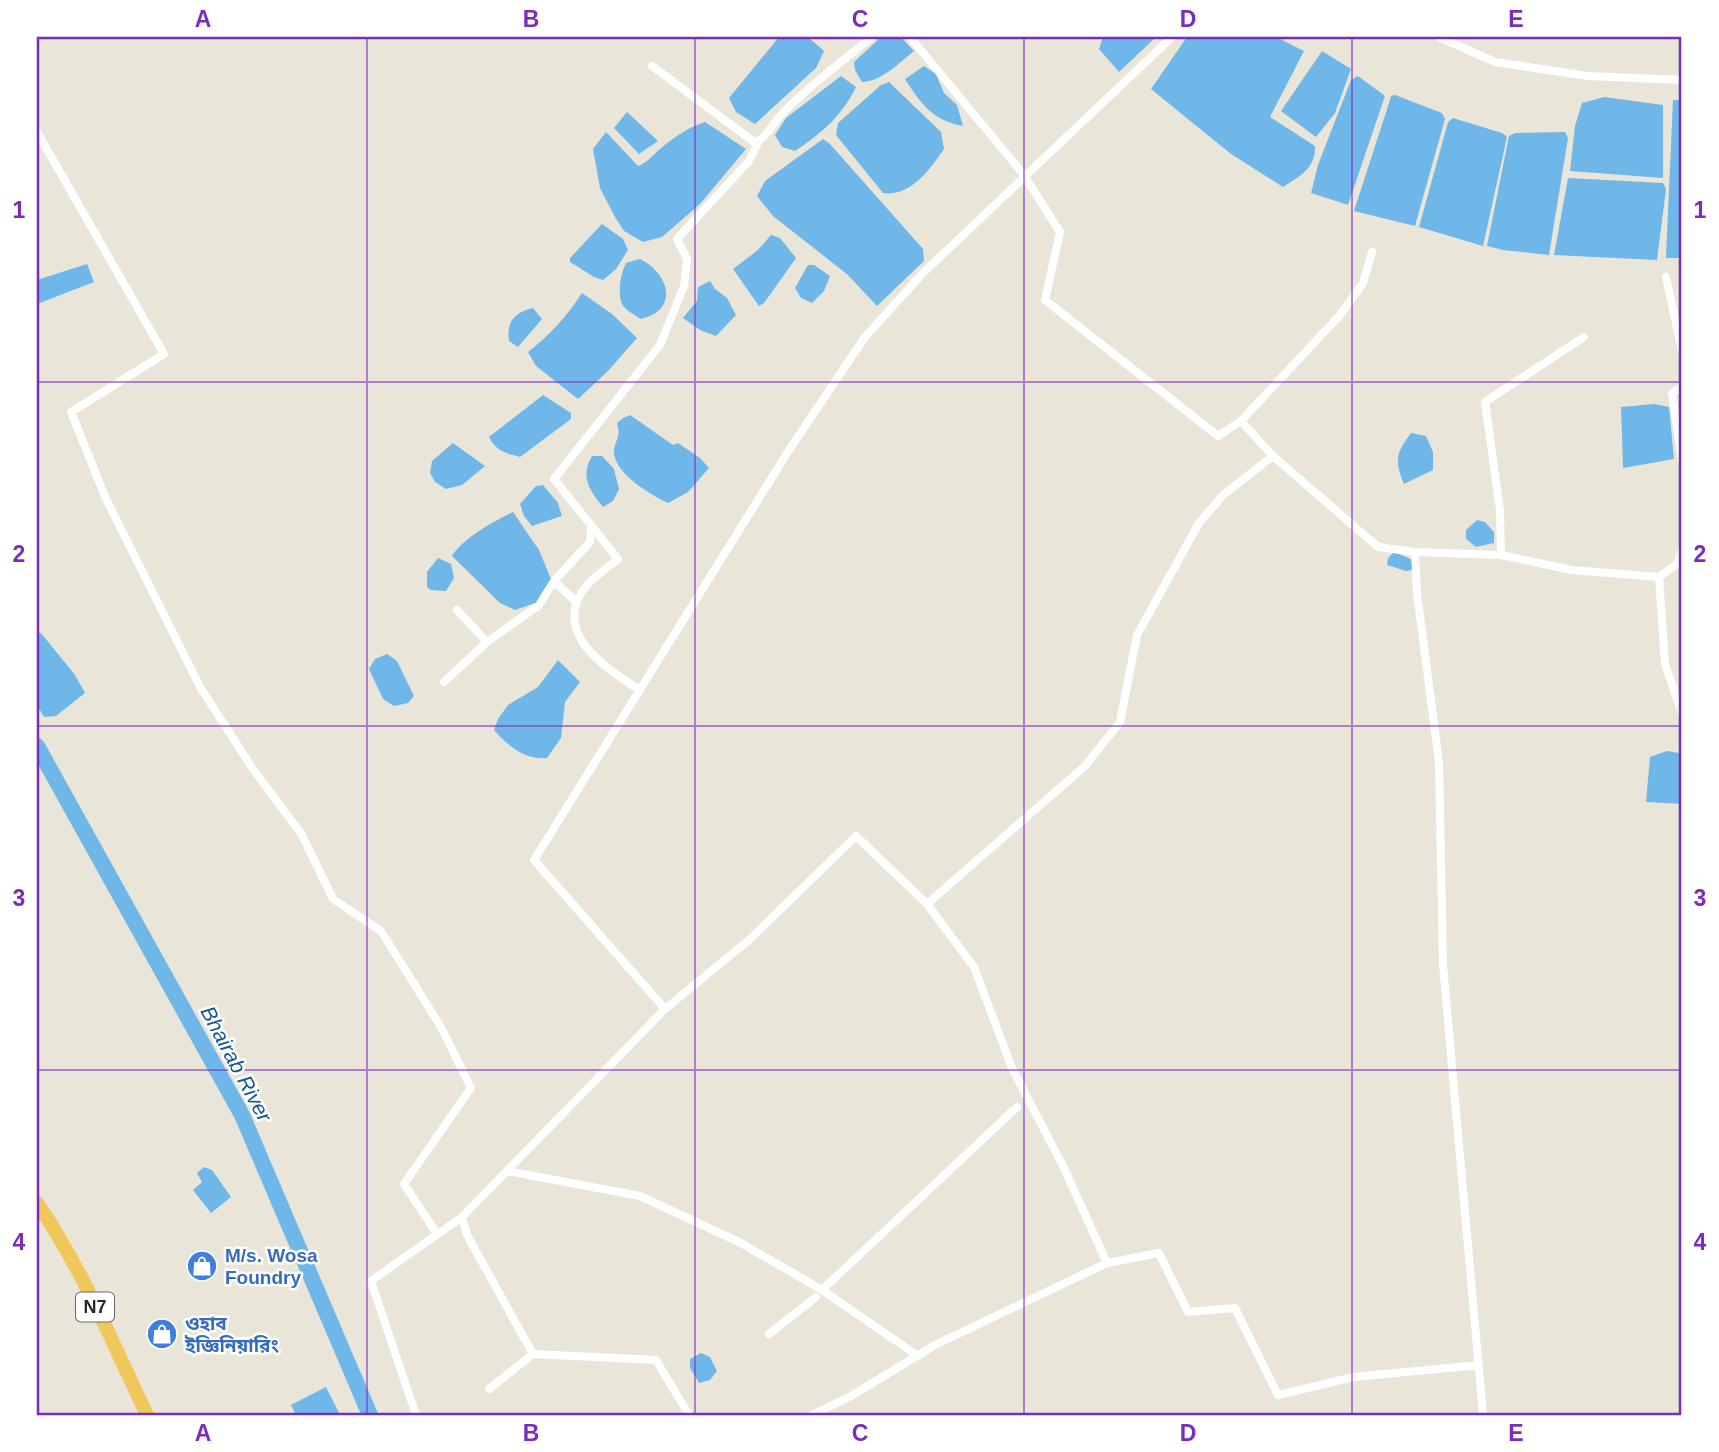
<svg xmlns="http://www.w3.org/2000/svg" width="1719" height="1452" font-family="Arial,'Noto Sans Bengali',sans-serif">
<rect width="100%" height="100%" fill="#e9e5d9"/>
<!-- water -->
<path fill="#6fb7e9" d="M779,37H808L824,51L816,68L755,124L736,112L729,98Z
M881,37H901L914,51C900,62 881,82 862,82L855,70L854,62Z
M1103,37H1156L1119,72L1099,49Z
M1187,37H1276L1304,51L1270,117L1315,146C1316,168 1300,176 1283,187L1231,154L1151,89Z
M1322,51L1351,69L1335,113L1316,137L1281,111Z
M924,66L936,74L944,93L957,105L963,126C932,120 922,105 905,79Z
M841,76L856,87C842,116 822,133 795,151L782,147L775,135L786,118Z
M1358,76L1385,96L1348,205L1311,193L1318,165L1351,80Z
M889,82L941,132L944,149C930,169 911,197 883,193L836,135L838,123L881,85Z
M1395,95L1442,113L1445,119L1415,226L1354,211L1389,103L1391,96Z
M1604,97L1663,105V178L1570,171L1575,126L1582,103Z
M1673,100H1682V258H1666Z
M627,112L658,141L639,154L614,128Z
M1453,118L1502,133L1507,137L1483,246L1419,227L1448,122Z
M705,122L746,149L700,204L662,237L643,242L624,231L615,217L600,188L593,149L606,132L638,166C649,162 655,152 665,145C677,135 690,127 705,122Z
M1565,132L1568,138L1549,255L1503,250L1487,246L1509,136L1515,133Z
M823,139L830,144L923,249L924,261L877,306L848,275L773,216L757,196L765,181Z
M1568,178L1663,183L1666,189L1657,260L1554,255Z
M602,224L623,239L628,250L616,269L603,280L594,277L570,262V258Z
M771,235L780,238L796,258L764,303L759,306L733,269L758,250Z
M640,259C670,274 679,310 641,319C635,315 626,311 622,304C617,292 621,273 626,263Z
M87,264L94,282L37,304V280Z
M808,265H814L830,276L824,291L812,303L801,298L795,288Z
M710,281L715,289L727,298L736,315L716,336L700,330L683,318L697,301L698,287Z
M582,293L612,314L637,338L608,371L578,399L536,366L528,352C549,336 567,316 582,293Z
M533,308L542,319L518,347L509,341C506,322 515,312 533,308Z
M543,395L571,413V419L520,457C505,453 496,451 489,437Z
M1654,404L1669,407L1674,459L1623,468L1621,407Z
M630,415L673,445L678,443L700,458L709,468L688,492L668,503C651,495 612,472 614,450C616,438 621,437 617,423L623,418Z
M1411,433L1426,436L1433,452V470L1404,484C1394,459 1396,454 1411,433Z
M453,443L485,466L462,485L446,489L435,482L430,473L432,461Z
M592,456H602L614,469L619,489L613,501L603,507C589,490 580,476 592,456Z
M543,485L558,503L562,516L532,526L524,516L520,504L536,486Z
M513,512L539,550L551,579L538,602L515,610L500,603L452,556C463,538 494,521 513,512Z
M1477,520L1485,522L1494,532V543L1476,547L1466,539V530Z
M1394,552L1413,560L1412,570L1406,571L1387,565L1388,558Z
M438,558L451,564L454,578L446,591L431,590L427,587V572Z
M37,632L41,633L75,675L85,693L56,716L44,717L37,705Z
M387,654L397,661L414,696L408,703L394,706L383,699L369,669L375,659Z
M558,660L580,682L565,702L561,738L547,758C525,760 508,746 494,730L498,719L508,705L538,687Z
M1667,751L1679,753L1682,761V804L1646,802L1650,757Z
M204,1167L212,1170L231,1197L211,1213L193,1190L202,1182L197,1173Z
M701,1353L710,1357L717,1371L710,1380L699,1383L690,1368V1359Z
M326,1387L340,1415H296L291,1405Z"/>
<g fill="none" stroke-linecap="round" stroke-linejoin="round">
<!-- river -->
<path stroke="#6fb7e9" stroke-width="16" d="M37,746L242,1115L370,1415"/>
<!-- minor -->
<path stroke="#fff" stroke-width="8" d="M910,37L1024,175L1060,232L1045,300L1218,436L1241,421L1273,456L1378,547L1415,552L1501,555L1572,570L1659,577L1665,664L1682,713
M1439,37L1495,62L1588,76L1682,80
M652,66L754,142C765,140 773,124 780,116C808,87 841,62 872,37
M37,132L164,354L71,412L106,499L200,687L253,769L302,835L333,899L381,931L441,1027L471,1088L404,1184L437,1234
M1666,277L1682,351
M1682,387L1672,393L1682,460
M1241,421L1340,315L1363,283L1372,252
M1415,552L1417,593L1439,762L1443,965L1483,1415
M1501,555L1500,510L1485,402L1584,337
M1659,577L1678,563L1682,550
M554,581L577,603
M457,610L487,642
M444,682L487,642L539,605L554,581L590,542L591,526
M640,690C604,668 548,630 588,584C597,575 608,567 618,559L554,479L660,345L684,286L687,259L677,239L749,161L759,141
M927,904L1085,766L1120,722L1137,635L1199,523L1223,495L1273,456
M665,1009L534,860L789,450L865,337L923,273L1172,37
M507,1171L640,1196L741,1243L822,1290
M462,1217L467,1235L533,1354L656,1360L689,1415
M769,1334L816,1297
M918,1356L822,1290L1017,1107
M489,1389L533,1354
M416,1415L371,1281L462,1217L665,1009L749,940L856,836L927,904L974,967L1012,1068L1063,1166L1107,1263
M812,1415L851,1396L935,1345L1107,1263L1159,1253L1188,1312L1235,1308L1278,1395L1354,1377L1479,1365"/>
<!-- trunk -->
<path stroke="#f0c75a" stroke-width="14" d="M37,1203C82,1268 113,1344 147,1415"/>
</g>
<!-- grid -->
<path fill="none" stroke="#7b2cbf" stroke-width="2" stroke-opacity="0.55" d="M367,37V1415M695,37V1415M1024,37V1415M1352,37V1415M37,382H1682M37,726H1682M37,1070H1682"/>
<!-- icons -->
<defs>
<g id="shop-disc" transform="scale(1.575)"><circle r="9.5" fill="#3f7fe0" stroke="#fff"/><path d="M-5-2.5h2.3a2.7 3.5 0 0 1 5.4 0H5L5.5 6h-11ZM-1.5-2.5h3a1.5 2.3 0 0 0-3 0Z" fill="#fff"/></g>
</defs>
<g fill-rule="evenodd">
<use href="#shop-disc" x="202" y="1266"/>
<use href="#shop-disc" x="162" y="1334"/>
</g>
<g text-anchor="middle" stroke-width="5" stroke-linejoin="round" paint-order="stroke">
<!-- shield labels -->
<rect fill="#fff" stroke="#686868" stroke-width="2" x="76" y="1292.5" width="38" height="29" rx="5"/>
<g font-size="18" font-weight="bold" fill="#272727">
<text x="95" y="1313">N7</text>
</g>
<!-- shop labels -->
<g font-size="19" font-weight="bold" fill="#366cbe" stroke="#fff" text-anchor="start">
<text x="225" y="1262">M/s. Wosa<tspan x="225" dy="22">Foundry</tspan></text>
<text x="185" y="1330">ওহাব<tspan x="185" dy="22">ইজ্ঞিনিয়ারিং</tspan></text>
</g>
<!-- water labels -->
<g font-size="21" font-style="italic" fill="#125490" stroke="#fff">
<text transform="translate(236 1064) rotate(62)" y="7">Bhairab River</text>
</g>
</g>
<!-- border -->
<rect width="1719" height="1452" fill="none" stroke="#ffffff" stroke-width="77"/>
<rect x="38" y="38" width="1642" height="1376" fill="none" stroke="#7b2cbf" stroke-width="2.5"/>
<g font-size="23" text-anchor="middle" font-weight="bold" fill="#7b2cbf">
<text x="203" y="27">A</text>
<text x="531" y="27">B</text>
<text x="860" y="27">C</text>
<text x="1188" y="27">D</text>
<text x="1516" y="27">E</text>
<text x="19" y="218">1</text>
<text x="1700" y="218">1</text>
<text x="19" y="562">2</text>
<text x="1700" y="562">2</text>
<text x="19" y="906">3</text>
<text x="1700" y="906">3</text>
<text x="19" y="1250">4</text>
<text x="1700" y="1250">4</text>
<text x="203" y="1441">A</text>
<text x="531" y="1441">B</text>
<text x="860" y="1441">C</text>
<text x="1188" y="1441">D</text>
<text x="1516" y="1441">E</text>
</g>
</svg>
